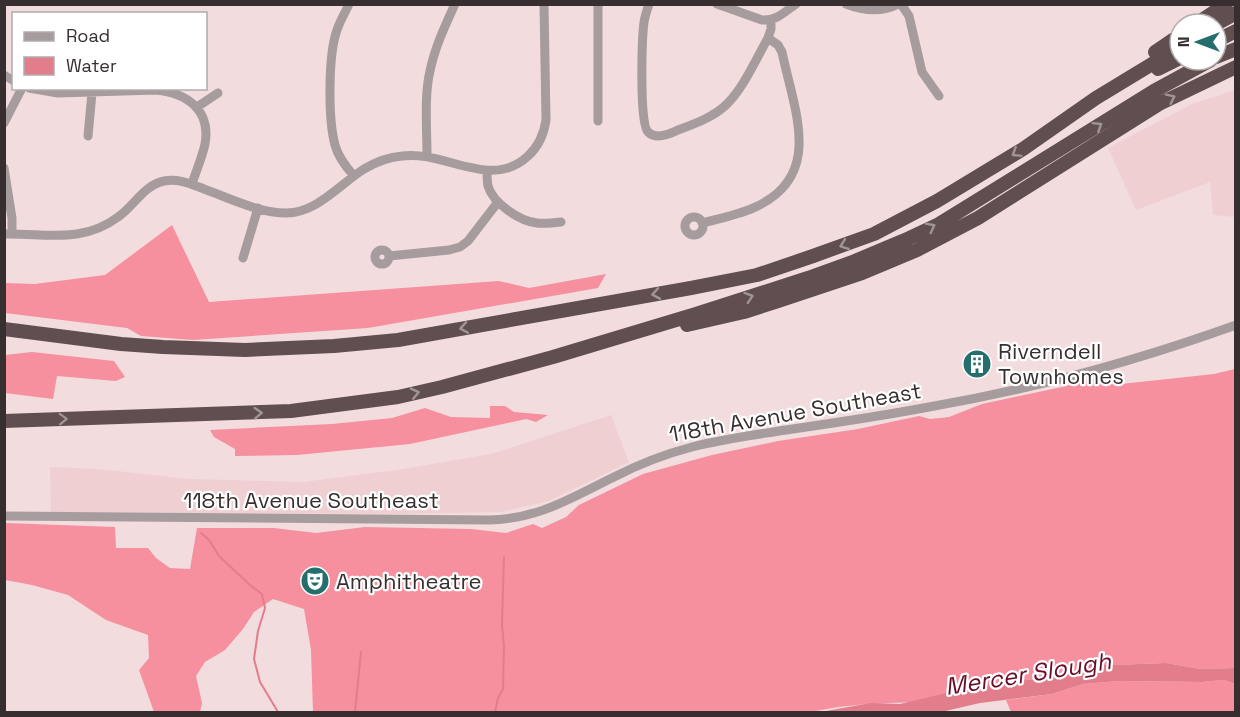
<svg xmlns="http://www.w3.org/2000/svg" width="1240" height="717" font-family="'Space Grotesk',sans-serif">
<rect width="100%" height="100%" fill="#f2dcde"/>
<!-- built -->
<path fill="#efcfd2" d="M1235,90V217L1213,215L1210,182L1136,210L1108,148L1192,104Z
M611,415L629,462L549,501L501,512L399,514L51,512L50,467L99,469L189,479L303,482L404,469L495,453Z"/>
<!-- forest -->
<path fill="#f6909e" d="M172,225L209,302L499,281L529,288L606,274L598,288L368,328L193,340L141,336L127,328L5,313V283L35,284L105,275Z
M32,352L114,361L125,377L116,381L57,376L53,399L5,393V355Z
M1235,369V668L1201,669L1166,663L1113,665L1091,663L1061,675L1045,678L980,685L914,702L867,704L838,707L810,712H313L311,650L304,609L273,599L254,612L243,629L225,650L205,662L196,676L202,703L200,712H154L139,670L149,658L148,635L106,620L68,595L32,585L5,580V523L115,527L116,548H148L156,558L170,568L190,569L197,528H274L316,533L365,527L471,529L506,533L533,524L542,528L566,517L579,505L643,474L712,455L778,441L858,429L919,416L930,419L949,417L982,404L1062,387L1113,373L1121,384L1214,374Z
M490,406H505L514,412L548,415L536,422L526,419L410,444L297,455L235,456V449L214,437L210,430L332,424L392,418L425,408L451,417L490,418Z
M1224,680L1235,684V712H1011L1006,700L1052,694L1083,684L1119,681L1202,682Z"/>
<!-- water -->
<path fill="#e27e8c" d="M1091,663L1113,665L1166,663L1201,669L1235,668V684L1224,680L1202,682L1119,681L1083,684L1052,694L980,703L941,712H820L871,703L900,704L980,685L1045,678L1061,675Z"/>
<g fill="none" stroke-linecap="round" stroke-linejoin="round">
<!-- stream -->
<path stroke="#e27e8c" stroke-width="2" d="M201,533L209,540L219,556L250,585L262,594L265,608L258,631L254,659L260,682L278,712
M355,712L361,652
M495,712L498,698L503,689L504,647L502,624L504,557"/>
<!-- minor -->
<path stroke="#a69c9d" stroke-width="9" d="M349,4C345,13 340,21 337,30C328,55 328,119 335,145C338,157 346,167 354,176
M598,4V121
M649,4C647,10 645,16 644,22C642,38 639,124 648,132C656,140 670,134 678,130C694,124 714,117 727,104C744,87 756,59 768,38L771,29V20
M717,4L762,20C777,21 784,12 796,4
M846,4C864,11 881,13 898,4
M901,4L909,16L922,72L939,96
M4,75L14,81
M29,88L58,93L156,90C187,93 211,110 205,144C202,158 196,171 192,184
M197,107L218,93
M4,123L22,88
M88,136L92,93
M427,156C427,129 424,96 430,71C435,47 445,26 455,4
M4,168L12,218V234
M487,171C487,176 487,181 488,186C493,203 519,221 537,223C545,224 553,223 561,222
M685 226a9 9 0 1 1 18 0a9 9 0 1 1-18 0Z
M702,223C719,219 736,215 751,209C826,178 794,111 782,52L778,45L768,38
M4,234C46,233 82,244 118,217C134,206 144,185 164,181C178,178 191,184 204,189C229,198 259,213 286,213C317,213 340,184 364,169C376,162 389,157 402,156C445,150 491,191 528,156C539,146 544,134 546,120L544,4
M375 257a7 7 0 1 1 14 0a7 7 0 1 1-14 0Z
M389,256L449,250L460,247L468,241L498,202
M243,258L258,208
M4,516L489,520C538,519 569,499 612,478C637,465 665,454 692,447C723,439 755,435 786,430C834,423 882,416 929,407C1034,389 1136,361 1236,325"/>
<!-- highway -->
<path stroke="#604e50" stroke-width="14" d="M1196,24L1226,4
M1216,24L1236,13
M1216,41L1236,31
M1155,52L1180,35
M1216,57L1236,49
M1158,69L1180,58
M687,325L744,312L778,301L862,273L917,250L978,218L1159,104L1236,67
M4,329L121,344L163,347L245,350L334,346L398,340L691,288L757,275L813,256L874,234L937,201L1023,149L1096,98L1180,47
M4,421L291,411L398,397L442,387L553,357L696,314L808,278L855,261L905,240L939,224L1154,91L1211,60"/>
</g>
<!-- one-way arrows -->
<defs><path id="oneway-chevron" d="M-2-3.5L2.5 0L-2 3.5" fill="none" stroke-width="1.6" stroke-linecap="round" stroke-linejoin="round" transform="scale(1.5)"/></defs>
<g stroke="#a09596">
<use href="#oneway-chevron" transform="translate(1171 98) rotate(-26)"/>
<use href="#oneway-chevron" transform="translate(1098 126) rotate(-32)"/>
<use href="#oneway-chevron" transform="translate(1016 153) rotate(148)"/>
<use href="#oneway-chevron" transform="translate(931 227) rotate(-27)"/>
<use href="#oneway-chevron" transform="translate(844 245) rotate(159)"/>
<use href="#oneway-chevron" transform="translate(656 294) rotate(170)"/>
<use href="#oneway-chevron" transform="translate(749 297) rotate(-18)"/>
<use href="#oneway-chevron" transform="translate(464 328) rotate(170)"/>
<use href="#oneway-chevron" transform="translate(415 393) rotate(-13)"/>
<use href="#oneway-chevron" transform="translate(258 413) rotate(-3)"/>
<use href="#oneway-chevron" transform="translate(63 419) rotate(-2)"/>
</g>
<!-- icons -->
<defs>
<g id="building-disc" transform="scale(1.5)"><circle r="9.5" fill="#246f6d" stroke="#fff"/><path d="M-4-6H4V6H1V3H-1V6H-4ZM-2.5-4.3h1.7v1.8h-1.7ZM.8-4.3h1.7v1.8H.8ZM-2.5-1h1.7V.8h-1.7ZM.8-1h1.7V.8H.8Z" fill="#fff"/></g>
<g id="theatre-disc" transform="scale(1.5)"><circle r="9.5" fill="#246f6d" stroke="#fff"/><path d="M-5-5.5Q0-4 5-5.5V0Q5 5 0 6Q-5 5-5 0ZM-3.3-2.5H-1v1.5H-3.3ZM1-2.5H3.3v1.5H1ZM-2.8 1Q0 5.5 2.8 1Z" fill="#fff"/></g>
</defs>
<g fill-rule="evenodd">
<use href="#building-disc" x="977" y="364"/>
<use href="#theatre-disc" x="315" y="581"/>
</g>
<g text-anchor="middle" stroke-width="4.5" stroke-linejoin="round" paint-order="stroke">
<!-- poi labels -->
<g font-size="22" fill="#372f2f" stroke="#fff" text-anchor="start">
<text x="998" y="359">Riverndell<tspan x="998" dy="25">Townhomes</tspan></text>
<text x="336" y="589">Amphitheatre</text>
</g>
<!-- street labels -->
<g font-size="22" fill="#372f2f" stroke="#fff">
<text transform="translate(795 412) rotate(-10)" y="8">118th Avenue Southeast</text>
<text x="311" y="508">118th Avenue Southeast</text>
</g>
<!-- water labels -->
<g font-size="24" font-style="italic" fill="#680d27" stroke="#fff">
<text transform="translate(1028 674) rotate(-9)" y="8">Mercer Slough</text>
</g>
</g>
<!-- border -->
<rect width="1240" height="717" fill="none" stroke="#372f2f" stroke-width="12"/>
<!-- legend -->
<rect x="12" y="12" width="195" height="78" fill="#ffffff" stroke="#afacac" stroke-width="1.5"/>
<rect x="24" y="32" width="30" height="9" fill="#a69c9d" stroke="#afacac" stroke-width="1.5"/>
<text x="66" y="42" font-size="18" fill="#372f2f">Road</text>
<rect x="24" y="57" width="30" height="18" fill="#e27e8c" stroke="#afacac" stroke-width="1.5"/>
<text x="66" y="72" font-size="18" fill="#372f2f">Water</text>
<!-- north arrow -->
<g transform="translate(1198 42) rotate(270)"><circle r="28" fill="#ffffff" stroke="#afacac" stroke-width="1.5"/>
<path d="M0-4.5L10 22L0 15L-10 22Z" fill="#246f6d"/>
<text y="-9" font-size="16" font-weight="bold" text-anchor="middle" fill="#372f2f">N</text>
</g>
</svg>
